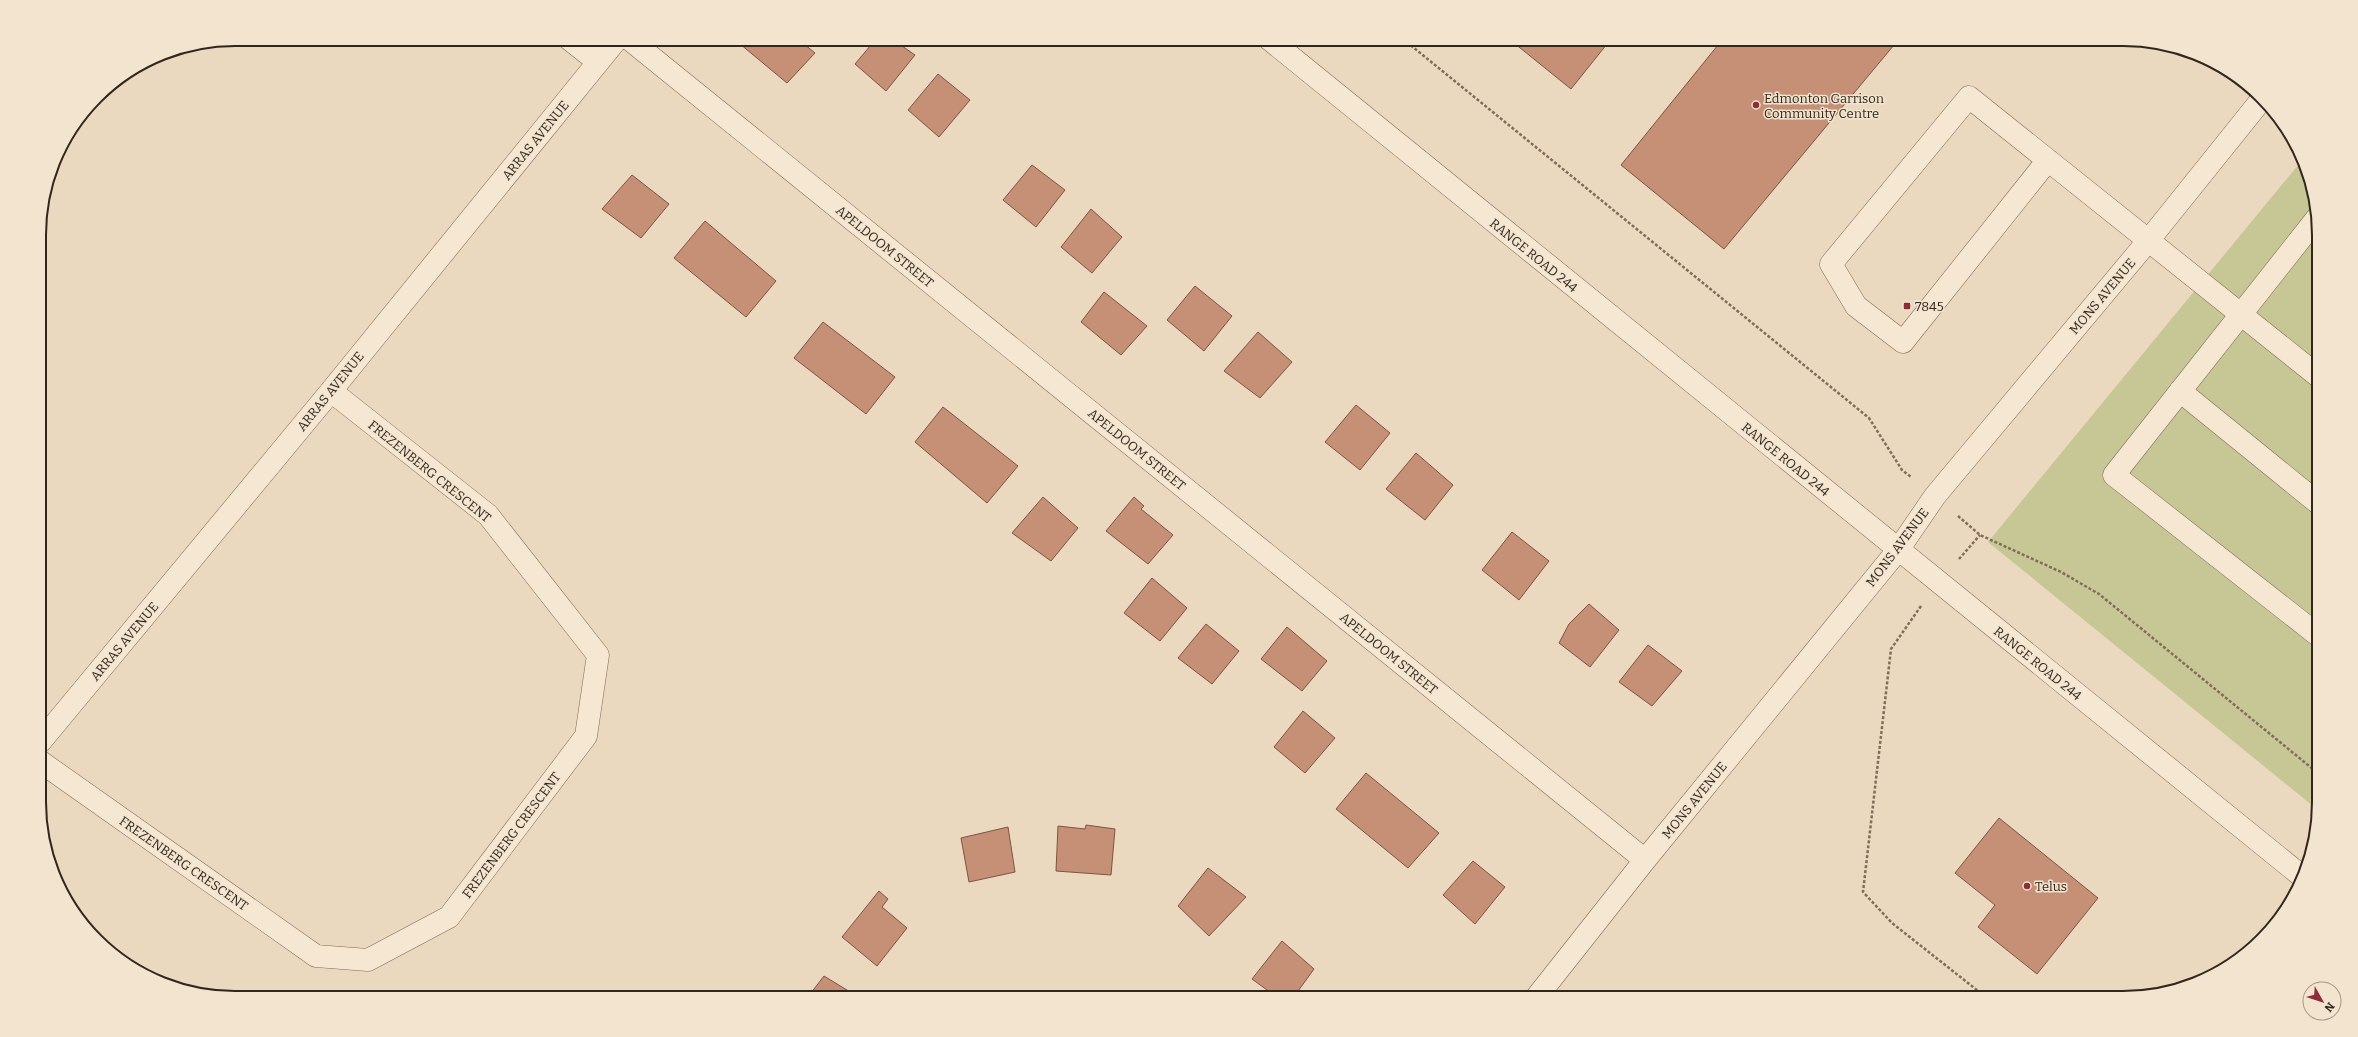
<svg xmlns="http://www.w3.org/2000/svg" width="2358" height="1037" font-family="Bitter,serif">
<rect width="100%" height="100%" fill="#ead9bf"/>
<!-- green -->
<path fill="#c6c794" d="M2303,159L2317,210L2318,810L1988,542Z"/>
<!-- building -->
<path fill="#c69077" stroke="#7f5340" d="M734,39H798L815,53L787,83Z
M876,39H892L915,55L886,91L855,64Z
M1509,39H1611L1571,89Z
M1709,39H1899L1724,249L1621,165L1718,45Z
M938,74L970,100L939,137L908,110Z
M1032,165L1065,190L1036,227L1003,200Z
M632,175L669,204L641,238L602,209Z
M1091,209L1122,237L1092,273L1061,247Z
M705,221L776,281L746,317L674,258Z
M1195,286L1232,316L1204,351L1167,320Z
M1104,292L1147,326L1121,355L1081,322Z
M823,322L895,377L866,414L794,358Z
M1258,332L1292,362L1260,398L1224,371Z
M1356,405L1390,433L1360,470L1325,442Z
M943,407L1018,466L987,503L915,442Z
M1416,453L1453,485L1425,520L1386,489Z
M1043,497L1078,528L1051,561L1012,533Z
M1134,497L1144,506L1141,509L1173,535L1148,564L1106,531Z
M1512,532L1549,561L1519,600L1482,570Z
M1152,578L1187,608L1160,641L1124,613Z
M1589,604L1619,630L1590,667L1559,643L1569,624Z
M1206,624L1239,651L1212,684L1178,658Z
M1287,627L1327,661L1302,691L1261,659Z
M1648,645L1682,671L1652,706L1619,682Z
M1303,711L1335,738L1305,773L1274,747Z
M1366,773L1439,833L1408,868L1336,809Z
M1999,818L2098,898L2037,974L1978,927L1995,905L1955,873Z
M1086,825L1115,829L1111,875L1056,871L1058,826L1085,829Z
M1008,827L1015,872L969,882L961,838Z
M1473,861L1505,887L1475,924L1443,895Z
M1208,868L1246,897L1209,936L1178,906Z
M879,891L888,899L882,907L907,928L877,966L842,937Z
M1282,941L1314,969L1293,998H1278L1252,979Z
M824,976L860,998H807Z"/>
<g fill="none" stroke-linecap="round" stroke-linejoin="round">
<!-- minor casing -->
<g stroke="#826b59" stroke-width="23">
<path id="minor" d="M569,39L598,62
M629,39L1645,860
M1269,39L2304,878
M2048,160L1903,342L1856,306L1831,264L1969,97L2318,376
M2317,218L2114,475L2319,636
M2180,391L2318,503
M41,741L331,391L617,39
M41,762L316,956L368,960L449,917L586,736L598,655L488,515L331,391
M1536,998L1645,860L1898,550L1935,496L2148,241L2262,99"/>
</g>
<!-- path -->
<path stroke="#826b59" stroke-width="2.5" stroke-dasharray="3 2" stroke-linecap="butt" d="M1403,39L1869,418L1902,470L1911,477
M1958,516L1980,535L2061,572L2099,594L2319,774
M1959,559L1980,535
M1921,606L1891,649L1863,892L1892,923L1987,998"/>
<!-- minor -->
<use href="#minor" stroke="#f6e7d2" stroke-width="22"/>
</g>
<!-- markers -->
<g fill="#8d2d37" stroke="#f2e4ce" stroke-width="1.5">
<circle cx="1756" cy="105" r="4"/>
<rect x="1903" y="302" width="8" height="8" rx="2"/>
<circle cx="2027" cy="886" r="4"/>
</g>
<g text-anchor="middle" stroke-width="3" stroke-linejoin="round" paint-order="stroke">
<!-- poi labels -->
<g font-size="13" fill="#32251c" stroke="#f2e4ce" text-anchor="start">
<text x="1764" y="103">Edmonton Garrison<tspan x="1764" dy="15">Community Centre</tspan></text>
<text x="1915" y="311">7845</text>
<text x="2035" y="891">Telus</text>
</g>
<!-- street labels -->
<g font-size="13" fill="#32251c" stroke="#f2e4ce">
<text transform="translate(535 140) rotate(-51)" y="5">ARRAS AVENUE</text>
<text transform="translate(885 246) rotate(39)" y="5">APELDOOM STREET</text>
<text transform="translate(1534 255) rotate(39)" y="5">RANGE ROAD 244</text>
<text transform="translate(2102 296) rotate(-50)" y="5">MONS AVENUE</text>
<text transform="translate(330 391) rotate(-51)" y="5">ARRAS AVENUE</text>
<text transform="translate(1137 449) rotate(39)" y="5">APELDOOM STREET</text>
<text transform="translate(1786 459) rotate(39)" y="5">RANGE ROAD 244</text>
<text transform="translate(430 471) rotate(39)" y="5">FREZENBERG CRESCENT</text>
<text transform="translate(1897 547) rotate(-53)" y="5">MONS AVENUE</text>
<text transform="translate(124 641) rotate(-50)" y="5">ARRAS AVENUE</text>
<text transform="translate(1389 653) rotate(39)" y="5">APELDOOM STREET</text>
<text transform="translate(2038 663) rotate(39)" y="5">RANGE ROAD 244</text>
<text transform="translate(1694 800) rotate(-51)" y="5">MONS AVENUE</text>
<text transform="translate(511 835) rotate(-53)" y="5">FREZENBERG CRESCENT</text>
<text transform="translate(184 863) rotate(35)" y="5">FREZENBERG CRESCENT</text>
</g>
</g>
<!-- crop -->
<path d="M0 0H2358V1037H0ZM235 46H2123A189 189 0 0 1 2312 235V802A189 189 0 0 1 2123 991H235A189 189 0 0 1 46 802V235A189 189 0 0 1 235 46Z" fill="#f2e4ce" fill-rule="evenodd"/>
<path fill="none" stroke="#32251c" stroke-width="2" d="M235 46H2123A189 189 0 0 1 2312 235V802A189 189 0 0 1 2123 991H235A189 189 0 0 1 46 802V235A189 189 0 0 1 235 46Z"/>
<!-- north arrow -->
<g transform="translate(2322 1001) rotate(129)"><circle r="19" fill="#f2e4ce" stroke="#a59887"/>
<path d="M0-3L7 15L0 10L-7 15Z" fill="#8d2d37"/>
<text y="-6" font-size="11" font-weight="bold" text-anchor="middle" fill="#32251c">N</text>
</g>
</svg>
